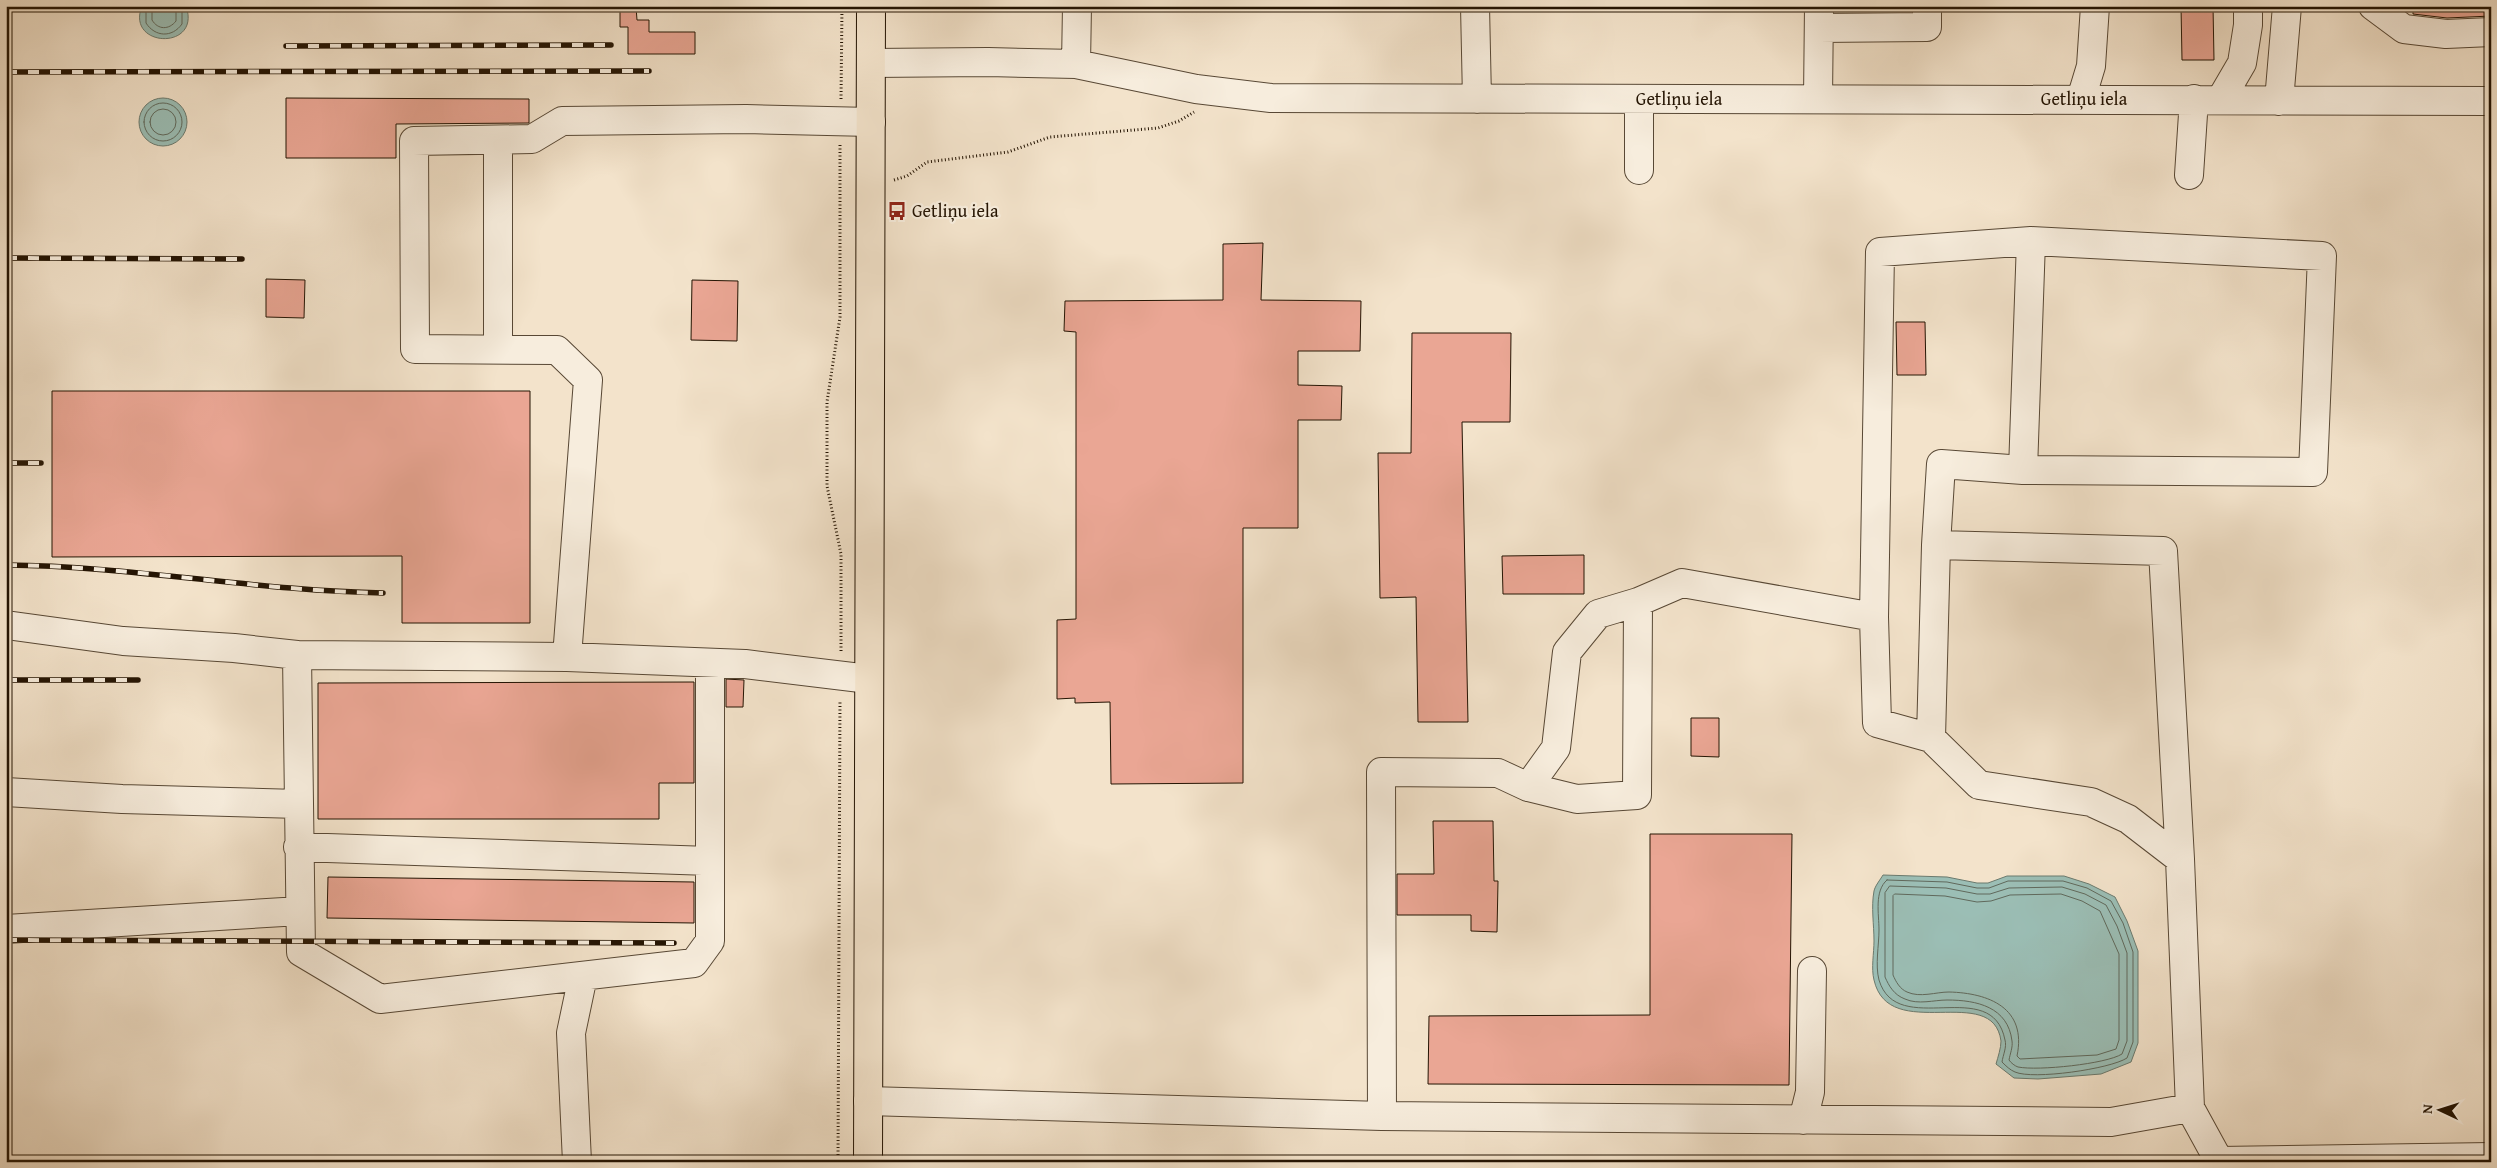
<svg xmlns="http://www.w3.org/2000/svg" width="2497" height="1168" font-family="'Gentium Book Plus',serif">
<rect width="100%" height="100%" fill="#f3e3cb"/>
<filter id="stains"><feTurbulence type="fractalNoise" baseFrequency=".004" numOctaves="4"/><feColorMatrix values="0 0 0 0 .2 0 0 0 0 .09 0 0 0 0 .02 0 0 0 .5 -.17"/></filter>
<radialGradient id="worn" r=".72"><stop offset=".6" stop-color="#630" stop-opacity="0"/><stop offset="1" stop-color="#630" stop-opacity=".3"/></radialGradient>
<!-- water -->
<path fill="#9bbeb5" stroke="#6b7a6e" d="M142,6H186C202,51 125,48 142,6Z
M139 122a24 24 0 1 1 48 0a24 24 0 1 1-48 0Z
M1883,875L1947,877L1977,883H1988L2007,876H2064L2089,884L2115,897L2127,921L2138,951V1043L2131,1062L2101,1074L2038,1079L2014,1078L1996,1064C1998,1057 2001,1048 2001,1041C1993,981 1889,1045 1874,980C1871,968 1874,953 1874,941C1874,925 1871,907 1874,891C1875,886 1880,880 1883,875Z"/>
<g fill="none" stroke-linecap="round" stroke-linejoin="round">
<!-- shore -->
<path stroke="#60695c" stroke-width="1" d="M146,6V23C155,37 172,38 182,24V6
M152,6V20C158,30 169,30 176,21V6
M144 122a19 19 0 1 1 38 0a19 19 0 1 1-38 0Z
M150 122a13 13 0 1 1 26 0a13 13 0 1 1-26 0Z
M1887,880L1947,882L1977,888H1989L2008,881H2063L2087,888L2111,901L2123,923L2133,952V1042L2127,1058C2110,1069 2033,1080 2015,1072C2010,1070 2006,1066 2002,1062C2003,1055 2007,1047 2005,1040C1992,974 1897,1040 1879,980C1875,965 1879,945 1879,930C1879,914 1874,891 1887,880Z
M1890,886L1946,888L1977,894H1990L2009,888L2062,887L2085,894L2106,905L2117,926L2127,953V1041L2122,1054C2106,1064 2038,1071 2018,1067C2015,1066 2011,1063 2009,1060C2010,1054 2013,1047 2012,1041C2008,1007 1977,1000 1947,1000C1934,1000 1918,1005 1905,999C1894,995 1889,986 1885,977V893Z
M1895,894L1945,896L1977,902L1991,901L2010,895L2061,894L2082,901L2100,911L2119,954V1040L2116,1049L2097,1055L2020,1059L2017,1056C2027,1008 1989,993 1949,992C1936,992 1920,998 1907,992C1900,989 1896,982 1893,975V896Z"/>
</g>
<!-- building -->
<path fill="#eaa694" stroke="#241403" d="M2181,6H2213L2214,60H2182Z
M2413,6H2491V16L2447,18L2413,14Z
M620,7H636L637,20H649V32H695V54H628V27H620Z
M286,98L529,99V123L396,124V158H286Z
M1263,243L1261,300L1361,301L1360,351H1298V385L1342,386L1341,420H1298V528H1243V783L1111,784L1110,702L1075,703V698L1057,699V620L1076,619V332L1064,331L1065,301L1223,300V244Z
M266,279L305,280L304,318L266,317Z
M692,280L738,281L737,341L691,340Z
M1896,322H1925L1926,375H1897Z
M1412,333H1511L1510,422H1462L1468,722H1418L1416,597L1380,598L1378,453H1411Z
M52,391H530V623H402V556L52,557Z
M1584,555V594H1503L1502,556Z
M726,679L744,680L743,707H726Z
M694,682V783H659V819H318V683Z
M1691,718H1719V757L1691,756Z
M1433,821H1493L1494,881H1498L1497,932L1471,931V915H1397V874H1434Z
M1650,834H1792L1789,1085L1428,1084L1429,1016L1650,1015Z
M328,877L694,882V923L327,918Z"/>
<g fill="none" stroke-linecap="round" stroke-linejoin="round">
<!-- minor casing -->
<g stroke="#584835" stroke-width="30">
<path id="minor" d="M1475,6L1477,99
M2373,6L2404,29L2446,34L2491,32
M1819,28L1927,27V6
M871,63L988,62L1076,64L1196,89L1271,98L2491,101
M1076,64L1077,6
M1818,99L1819,6
M2081,99L2091,66L2095,6
M2221,99L2242,63L2248,25V6
M2279,101L2287,6
M498,140V348
M1639,170V99
M2189,175L2194,99
M1936,545L2163,551L2180,859
M6,625L123,641L234,648L297,655
M567,657L297,655L301,952L380,999L694,963L710,941V663
M869,679L745,664L567,657L588,380L557,350L415,349L414,141L532,139L562,121L746,119L871,122
M1931,738L1936,545L1941,464L2023,470L2031,241
M1528,787L1556,748L1567,652L1598,614L1638,602
M6,792L122,799L298,804
M298,847L710,861
M6,929L300,911
M868,1101L1382,1116L2111,1122L2190,1108L2180,859L2128,819L2091,802L1979,785L1931,738L1877,723L1874,617L1880,252L2031,241L2322,256L2313,472L2023,470
M2190,1108L2219,1161L2491,1157
M1382,1116L1381,772L1498,773L1528,787L1577,799L1637,795L1638,602L1682,583L1874,617
M1803,1120L1810,1092L1812,971
M577,1162L571,1033L583,976"/>
</g>
<!-- major casing -->
<g stroke="#241403" stroke-width="30">
<path id="major" d="M868,1162L871,6"/>
</g>
<!-- path -->
<path stroke="#241403" stroke-width="3" stroke-dasharray="1 2.5" stroke-linecap="butt" d="M841,99L842,6
M840,145V317L827,402V486L841,554V651
M894,180L907,176L927,162L1008,152L1050,137L1158,128L1179,121L1194,112
M838,1162L840,700"/>
<!-- minor -->
<use href="#minor" stroke="#f7eddd" stroke-width="28"/>
<!-- major -->
<use href="#major" stroke="#f3e3cb" stroke-width="28"/>
<!-- rail casing -->
<g stroke="#241403" stroke-width="5.5">
<path id="rail" d="M286,46L611,45
M6,72L649,71
M6,258L242,259
M6,463H41
M6,565C133,566 257,591 383,593
M6,680H138
M6,940L674,943"/>
</g>
<!-- rail -->
<use href="#rail" stroke="#f7eddd" stroke-width="4" stroke-dasharray="11" stroke-linecap="butt"/>
</g>
<!-- icons -->
<defs>
<g id="bus-bare" transform="scale(1.5)"><path d="M-5-6H5V4H4V6H2V4H-2V6H-4V4H-5ZM-3.5-4V0h7V-4ZM-3.5 1.2v1.5H-2V1.2ZM2 1.2v1.5H3.5V1.2Z" fill="#8f2418" stroke="#f7eddd" stroke-width="2.5" paint-order="stroke"/></g>
</defs>
<g fill-rule="evenodd">
<use href="#bus-bare" x="897" y="211"/>
</g>
<g text-anchor="middle" stroke-width="4.5" stroke-linejoin="round" paint-order="stroke">
<!-- street labels -->
<g font-size="18" fill="#241403" stroke="#f7eddd">
<text x="1679" y="105">Getliņu iela</text>
<text x="2084" y="105">Getliņu iela</text>
</g>
<!-- poi labels -->
<g font-size="18" fill="#241403" stroke="#f7eddd" text-anchor="start">
<text x="912" y="217">Getliņu iela</text>
</g>
</g>
<!-- margin -->
<rect width="2497" height="1168" fill="none" stroke="#f3e3cb" stroke-width="25"/>
<rect x="8" y="8" width="2482" height="1153" fill="none" stroke="#241403" stroke-width="2.5"/>
<rect x="12" y="12" width="2472" height="1143" fill="none" stroke="#241403"/>
<!-- north arrow -->
<g transform="translate(2440 1110) rotate(274)" stroke="#f7eddd" stroke-width="4" paint-order="stroke">
<path d="M0-4L9 19L0 12L-9 19Z" fill="#241403"/>
<text y="-8" font-size="14" font-weight="bold" text-anchor="middle" fill="#241403">N</text>
</g>
<rect width="100%" height="100%" filter="url(#stains)"/>
<rect width="100%" height="100%" fill="url(#worn)"/>
</svg>
